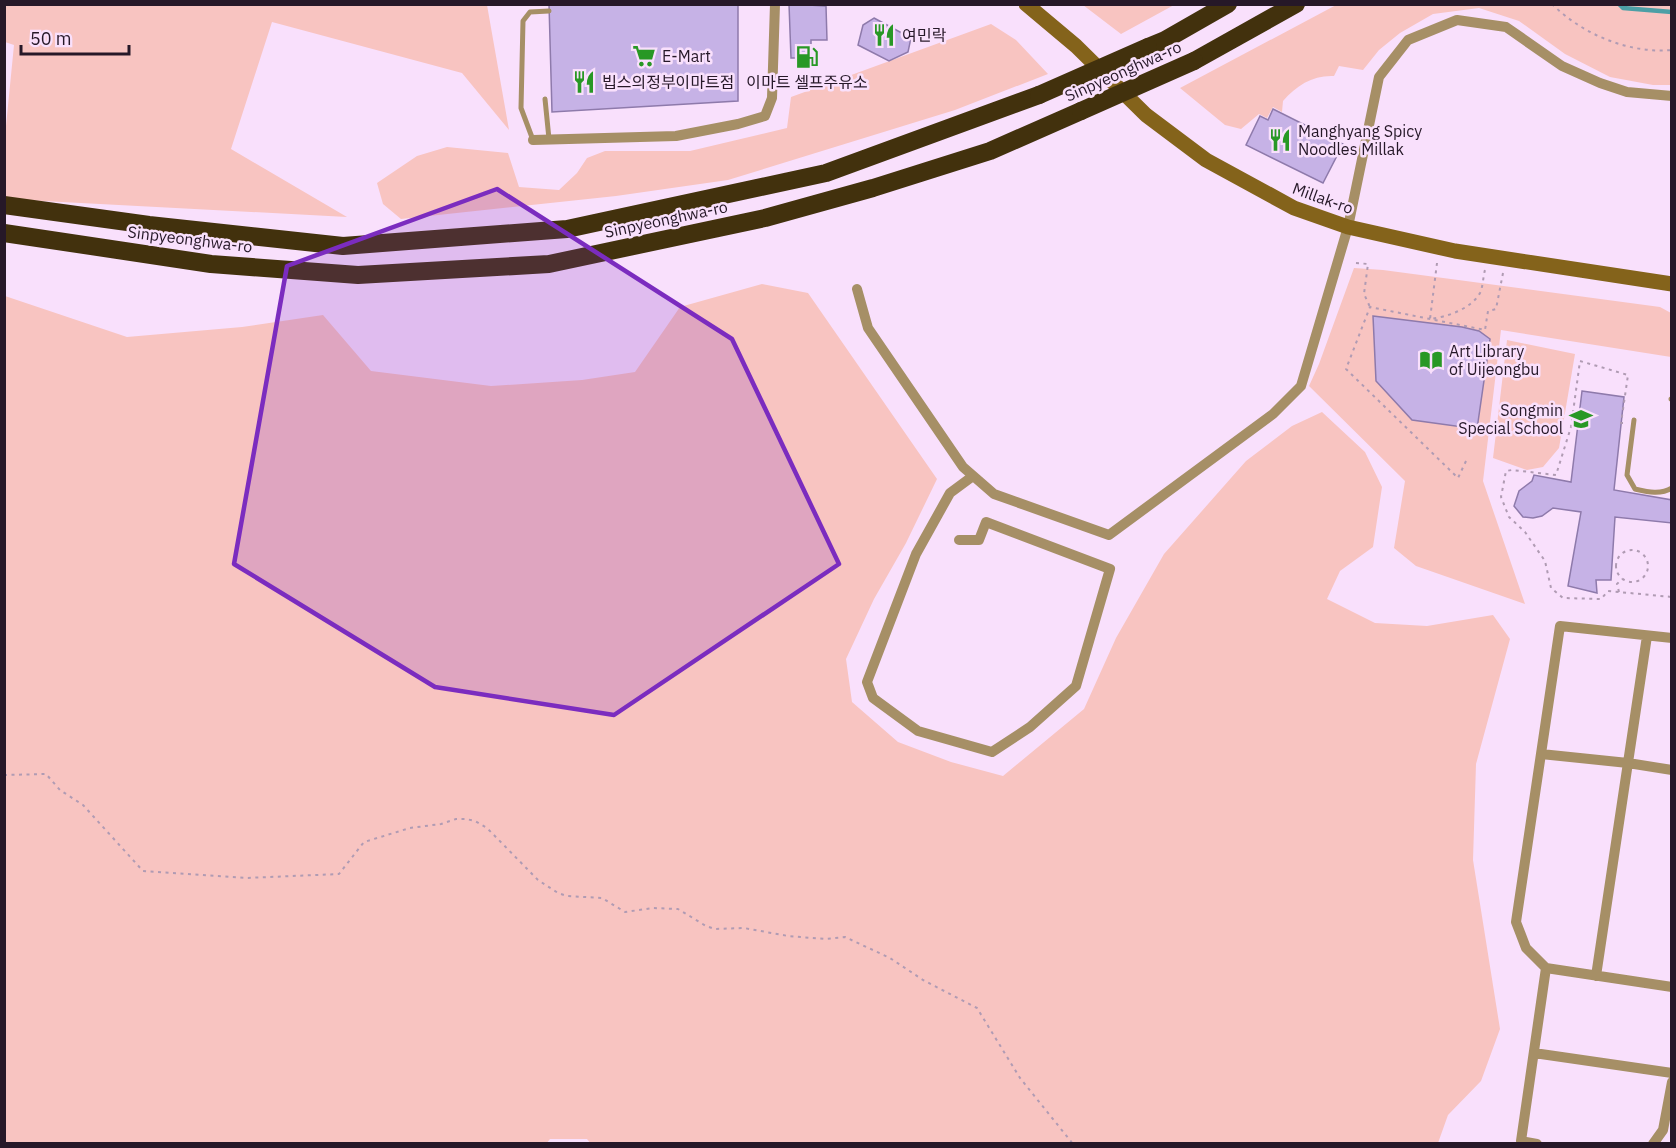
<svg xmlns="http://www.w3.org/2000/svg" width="1676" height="1148" font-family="'IBM Plex Sans','Noto Sans KR',sans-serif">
<rect width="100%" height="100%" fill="#f9e0fc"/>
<!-- green -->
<path fill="#f8c4c1" d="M1338,4L1671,5V85H1653L1610,77L1565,54L1519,21L1479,8L1433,14L1400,33L1379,50L1363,70L1339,66L1334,76C1313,75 1297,85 1283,101L1282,112L1273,107L1267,118L1259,114L1241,129L1225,125L1180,88Z
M4,5H487L509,130L462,73L272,22L231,149L347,217L5,199V136L14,45L5,42Z
M1083,5H1174L1121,34Z
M991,24L1016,40L1048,74L955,110L728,180L616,196L401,219L383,204L377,183L417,156L447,147L508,153L519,187L559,190L577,173L587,158L605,151H690L787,128L791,97Z
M1354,268L1383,270L1660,307L1671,313V357L1501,330L1483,481L1525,604L1416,566L1394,548L1405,481L1309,386L1319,364Z
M762,284L808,293L937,479L906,543L874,599L846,659L852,702L898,742L951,762L1003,776L1084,709L1116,638L1164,554L1246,461L1292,426L1322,412L1365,452L1382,487L1373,547L1340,571L1327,599L1375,623L1427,626L1493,615L1510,639L1476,764L1473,860L1500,1029L1481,1081L1448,1115L1438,1143L591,1144L587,1139H550L546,1144L5,1143V296L127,337L242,327L323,315L371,371L491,386L582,380L635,372L680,307Z
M1507,340L1575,354L1559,448L1543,467L1527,470L1493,458Z"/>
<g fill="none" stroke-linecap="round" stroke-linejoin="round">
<!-- stream -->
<path stroke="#4c9fa6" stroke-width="4.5" d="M1619,4L1623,8L1672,12"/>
</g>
<!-- building -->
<path fill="#c6b2e6" stroke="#8e7aab" stroke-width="1.5" d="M549,4H738V101L552,112Z
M789,4L826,6L827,40H811V58H791Z
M874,18L911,38L908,52L889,61L858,45L863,25Z
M1273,109L1343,144L1323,183L1246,145L1260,116L1268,120Z
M1373,316L1462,327L1479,331L1490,339L1477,429L1412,420L1376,381Z
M1582,391L1624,397L1614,490L1672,500V523L1615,517L1611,580H1596L1597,593L1568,586L1581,512L1553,508L1542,516L1533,518L1523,517L1514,506L1519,491L1532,481L1534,475L1571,482Z"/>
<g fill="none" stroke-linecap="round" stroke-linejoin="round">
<!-- path -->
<path stroke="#b09bb3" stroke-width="2" stroke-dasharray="3 4.5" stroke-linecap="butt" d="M1552,4C1582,34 1629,54 1672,50
M1356,263L1368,264L1364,294L1370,307
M1437,263L1430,319C1447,317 1471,309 1480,293C1483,287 1483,277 1485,270
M1623,423H1621L1628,375L1580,361L1571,427L1556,475L1512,470L1506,471L1501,497L1509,517L1525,532L1545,561L1551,588L1563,598L1601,599L1608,591L1672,597
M1466,461L1458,478L1346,369L1370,307L1485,330L1488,311L1496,309L1503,273
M1616 566a16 16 0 1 1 32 0a16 16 0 1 1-32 0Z
M1619,592L1617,584L1622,579
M4,775L46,774L60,790L83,805L143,871L246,878L339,874L364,842L410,828L441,824L456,819H466L475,821L487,828L538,880L558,893L567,896L602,898L625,912L653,908L678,909L706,926L715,929L744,928L788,936L825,939L845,937L890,958L923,980L977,1008L1020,1078L1073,1144"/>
<!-- lane -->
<path stroke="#a68f66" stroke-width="5" d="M545,99L549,139
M533,140L521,108L523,21L530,12L549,11
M1671,399H1672
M1634,420L1627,475L1635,489C1648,492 1660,495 1672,488"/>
<!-- street -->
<path stroke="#a68f66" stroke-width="10" d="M533,140L676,136L738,124L765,116L772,98L775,4
M857,289L868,328L963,467L994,494L1109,535L1273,414L1301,386L1348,227L1379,77L1408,40L1457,20L1506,27L1562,66L1600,83L1627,92L1672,96
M959,540H979L986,522L1110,569L1076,686L1030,727L992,752L918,731L873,698L867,682L916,554L950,493L973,476
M1672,638L1560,626L1516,922L1526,948L1546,968L1672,987
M1541,754L1628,763L1672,770
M1596,976L1647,636
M1534,1053L1672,1073
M1537,1144L1521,1141L1546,968
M1653,1144L1663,1130L1672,1082"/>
<!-- secondary -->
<path stroke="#84631b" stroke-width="15" d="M1026,4L1076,46L1146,115L1206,160L1294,208L1348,227L1455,251L1672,284"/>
<!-- highway -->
<path stroke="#42310d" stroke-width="18" d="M1148,47L1165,40L1228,4
M1194,61L1296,4
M4,205L149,225L343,246L567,229L826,173L1039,95
M4,233L211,264L358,275L549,264L765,218L873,188L990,151L1081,111"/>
<!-- highway-bridge -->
<path stroke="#42310d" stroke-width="18" d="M1039,95L1148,47
M1081,111L1194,61"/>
</g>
<!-- marked area -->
<path fill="#7b2cbf" fill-opacity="0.2" stroke="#7b2cbf" stroke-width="4.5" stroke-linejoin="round" d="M497,189L732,339L839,564L614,715L435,687L234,564L287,266Z"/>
<!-- icons -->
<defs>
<g id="restaurant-bare" transform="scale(1.8)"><path d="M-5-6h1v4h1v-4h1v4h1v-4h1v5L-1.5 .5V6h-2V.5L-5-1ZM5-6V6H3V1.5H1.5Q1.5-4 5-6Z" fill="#289825" stroke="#f9e0fc" stroke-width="2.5" paint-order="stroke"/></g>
<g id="supermarket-bare" transform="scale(1.8)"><path d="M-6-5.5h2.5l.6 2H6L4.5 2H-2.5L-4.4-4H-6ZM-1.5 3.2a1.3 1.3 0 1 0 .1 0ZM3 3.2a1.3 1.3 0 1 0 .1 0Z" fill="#289825" stroke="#f9e0fc" stroke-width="2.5" paint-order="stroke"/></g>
<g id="fuel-bare" transform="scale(1.8)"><path d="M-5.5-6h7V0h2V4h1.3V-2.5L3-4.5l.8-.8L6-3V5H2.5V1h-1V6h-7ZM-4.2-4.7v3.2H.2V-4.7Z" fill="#289825" stroke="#f9e0fc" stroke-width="2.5" paint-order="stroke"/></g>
<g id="library-bare" transform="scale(1.8)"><path d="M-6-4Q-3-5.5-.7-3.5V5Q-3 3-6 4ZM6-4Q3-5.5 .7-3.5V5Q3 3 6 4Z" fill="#289825" stroke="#f9e0fc" stroke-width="2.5" paint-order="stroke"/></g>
<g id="school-bare" transform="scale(1.8)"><path d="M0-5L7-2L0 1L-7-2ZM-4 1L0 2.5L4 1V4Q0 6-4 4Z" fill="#289825" stroke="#f9e0fc" stroke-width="2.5" paint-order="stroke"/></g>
</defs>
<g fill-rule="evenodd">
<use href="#restaurant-bare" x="884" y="35"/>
<use href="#supermarket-bare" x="644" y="56"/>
<use href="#fuel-bare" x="807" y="57"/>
<use href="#restaurant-bare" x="584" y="82"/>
<use href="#restaurant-bare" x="1280" y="140"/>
<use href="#library-bare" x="1431" y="360"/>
<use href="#school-bare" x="1581" y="419"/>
</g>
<g text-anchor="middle" stroke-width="5" stroke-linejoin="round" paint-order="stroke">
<!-- poi labels -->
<g font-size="16" fill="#261828" stroke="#f9e0fc" text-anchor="start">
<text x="902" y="41">여민락</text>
<text x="662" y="62">E-Mart</text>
<text x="602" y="88">빕스의정부이마트점</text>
<text x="807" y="88" text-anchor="middle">이마트 셀프주유소</text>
<text x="1298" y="137">Manghyang Spicy<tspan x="1298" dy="18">Noodles Millak</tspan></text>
<text x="1449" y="357">Art Library<tspan x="1449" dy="18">of Uijeongbu</tspan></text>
<text x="1563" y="416" text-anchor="end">Songmin<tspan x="1563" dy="18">Special School</tspan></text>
</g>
<!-- street labels -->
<g font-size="16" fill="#261828" stroke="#f9e0fc">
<text transform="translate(1123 71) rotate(-24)" y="6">Sinpyeonghwa-ro</text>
<text transform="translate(1323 198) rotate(20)" y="6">Millak-ro</text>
<text transform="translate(666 219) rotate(-12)" y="6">Sinpyeonghwa-ro</text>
<text transform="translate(190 239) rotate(7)" y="6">Sinpyeonghwa-ro</text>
</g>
</g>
<!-- border -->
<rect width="1676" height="1148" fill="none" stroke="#261828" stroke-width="12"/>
<!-- scale -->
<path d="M21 45v9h108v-9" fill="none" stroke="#261828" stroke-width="3"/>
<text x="30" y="45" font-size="18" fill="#261828" stroke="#f9e0fc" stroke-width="4.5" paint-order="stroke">50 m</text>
</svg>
